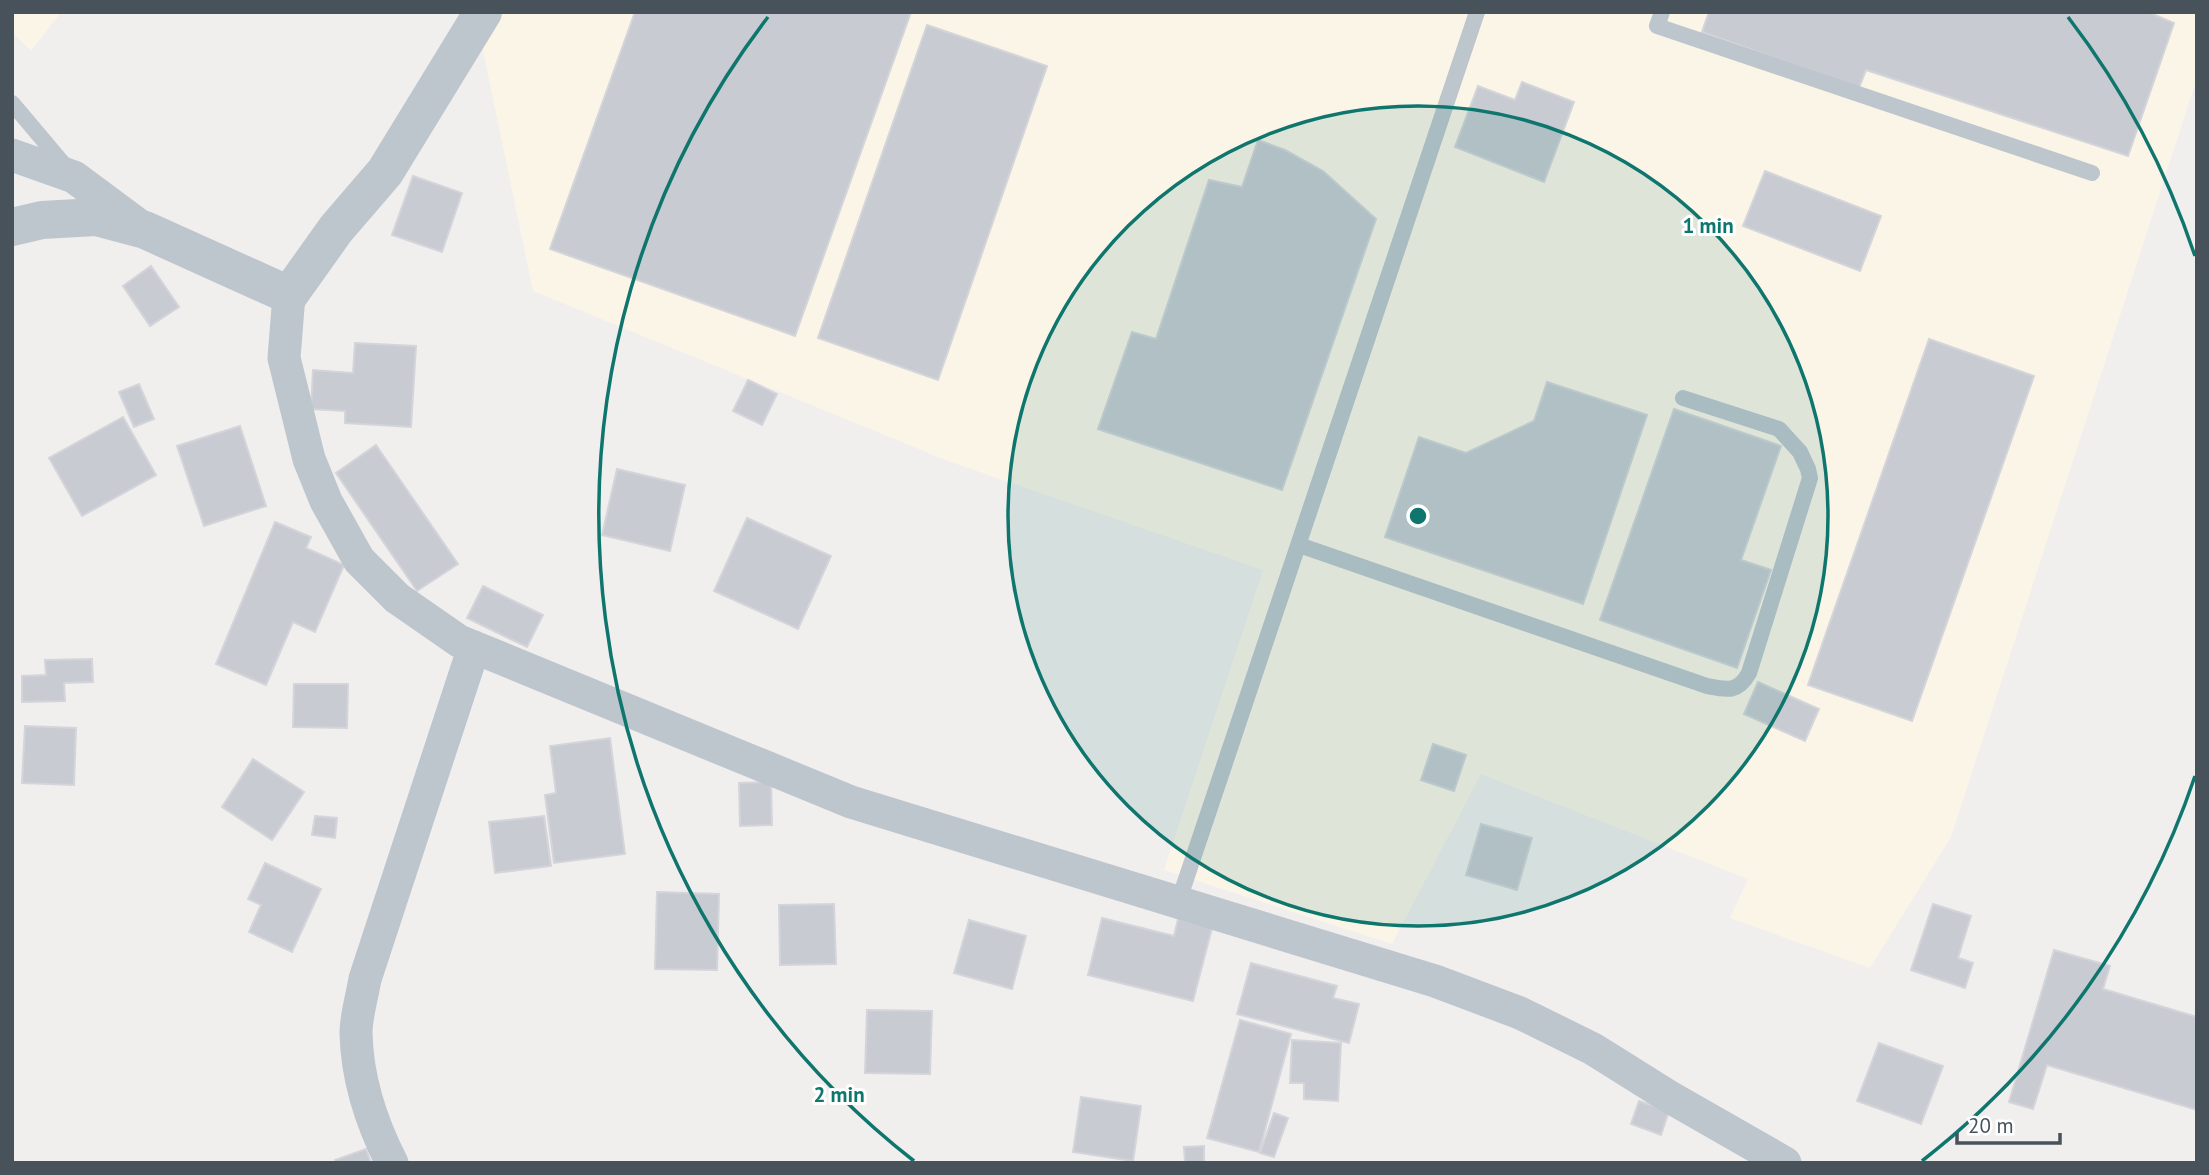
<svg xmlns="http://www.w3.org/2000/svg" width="2209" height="1175" font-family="'PT Sans',sans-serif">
<rect width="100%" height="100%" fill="#f1eeee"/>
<!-- commercial -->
<path fill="#fbf5e8" d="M12,12H61L31,51L12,32Z
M475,12H2197V78L1951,837L1870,968L1730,918L1748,879L1481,774L1392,944L1164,870L1263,570L948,461L533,291Z"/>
<!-- building -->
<path fill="#c8cbd1" stroke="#d3d5da" stroke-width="2" d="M635,12H911L795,336L550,249Z
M1709,12H2148L2174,23L2128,156L1866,70L1859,88L1702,32Z
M927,25L1047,66L938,380L818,338Z
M1522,82L1574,102L1544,182L1455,147L1478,86L1515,100Z
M1258,140L1285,150L1323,171L1376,219L1282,490L1098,429L1132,332L1156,339L1209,180L1242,187Z
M1765,171L1881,216L1860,271L1743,226Z
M413,176L462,193L442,252L392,235Z
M151,266L179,307L150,326L123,286Z
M1929,339L2034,376L1912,721L1808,685Z
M355,343L416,346L411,427L345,423V411L311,409L313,370L353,373Z
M748,380L777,394L762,425L733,411Z
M1547,382L1647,415L1583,604L1385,537L1419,437L1466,453L1534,421Z
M139,384L154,419L134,427L119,392Z
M1674,409L1781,446L1741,560L1771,570L1737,668L1600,620Z
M123,417L156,475L82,516L49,458Z
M240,426L266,506L204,526L177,446Z
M376,445L458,564L417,591L336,473Z
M617,469L685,485L670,551L602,535Z
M747,518L831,556L798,629L714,591Z
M275,522L311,537L306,548L344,565L315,632L293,622L266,685L216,664Z
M483,586L543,615L527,647L467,618Z
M92,659L93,682L64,683L65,701L22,702V676L46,675L45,660Z
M1758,682L1819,709L1805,741L1744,714Z
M294,684H348L347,728L293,727Z
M25,726L76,728L74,785L22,783Z
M610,738L625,854L554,863L545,795L556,793L550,746Z
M1433,744L1466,755L1454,791L1421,780Z
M253,759L304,792L272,840L222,807Z
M771,782L772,825L740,826L739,783Z
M315,816L337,818L335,838L312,835Z
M544,816L551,866L495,873L489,822Z
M1481,824L1532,838L1517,890L1466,875Z
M265,863L321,889L292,952L249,932L261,905L248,899Z
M657,892L719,894L717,970L655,969Z
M834,904L836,964L780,965L779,905Z
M1933,904L1971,916L1958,958L1973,963L1965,988L1911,970Z
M1102,918L1174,936L1178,919L1212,928L1193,1001L1088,975Z
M969,920L1026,936L1012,989L954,973Z
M2054,950L2110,966L2103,989L2197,1017V1110L2047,1065L2033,1109L2009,1102Z
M1251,963L1337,986L1333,998L1359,1004L1349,1043L1237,1014Z
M867,1010L932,1011L930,1074L865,1073Z
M1240,1020L1291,1034L1259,1152L1207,1138Z
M1292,1040L1341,1043L1338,1101L1304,1099V1083H1290Z
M1879,1043L1943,1066L1921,1124L1857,1101Z
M1081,1097L1141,1106L1133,1161L1073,1152Z
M1639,1101L1669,1111L1661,1135L1631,1124Z
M1274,1113L1288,1118L1274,1157L1260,1153Z
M1204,1146V1163H1185L1184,1147Z
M366,1149L371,1163H336L335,1160Z"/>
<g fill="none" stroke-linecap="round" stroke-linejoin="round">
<!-- service -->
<path stroke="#bdc6cd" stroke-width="16" d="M1662,12L1657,26L2092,173
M12,103L66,167
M1299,545L1707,686C1727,690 1738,693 1749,673L1810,478L1808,469L1800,452L1779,429L1683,398
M1178,903L1477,12"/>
<!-- minor -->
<path stroke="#bdc6cd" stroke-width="33" d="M12,155L74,177L140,226
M289,295L284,358L309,459L326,501L359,560L397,598L459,641L851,802L1435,981L1520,1013L1593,1049L1668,1096L1785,1163
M392,1163C371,1122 357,1079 356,1033C356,1016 362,997 365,979L474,647"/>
<!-- tertiary -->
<path stroke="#bdc6cd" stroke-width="38" d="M12,227L42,220L96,217L145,230L289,295L336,229L385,172L483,12"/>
</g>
<!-- distance rings -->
<circle cx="1418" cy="516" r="410" fill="#0f766e" fill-opacity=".12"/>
<g fill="none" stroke="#0f766e" stroke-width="3.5">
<circle cx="1418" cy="516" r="410"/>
<path d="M2195 776A819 819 0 0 1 1922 1161M914 1161A819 819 0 0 1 768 17M2068 17A819 819 0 0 1 2195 256"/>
</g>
<circle cx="1418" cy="516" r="10" fill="#0f766e" stroke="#fff" stroke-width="3.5"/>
<g font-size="21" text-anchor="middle" font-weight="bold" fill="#0f766e" stroke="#fff" stroke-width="6" stroke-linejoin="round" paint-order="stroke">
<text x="1708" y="233">1 min</text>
<text x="839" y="1102">2 min</text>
</g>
<!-- border -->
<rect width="2209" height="1175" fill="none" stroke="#47525b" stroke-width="28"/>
<!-- scale -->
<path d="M1957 1133v10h103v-10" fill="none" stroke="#47525b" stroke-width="3.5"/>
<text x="1968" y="1133" font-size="21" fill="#47525b" stroke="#ffffff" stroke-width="5" paint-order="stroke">20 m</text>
</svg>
